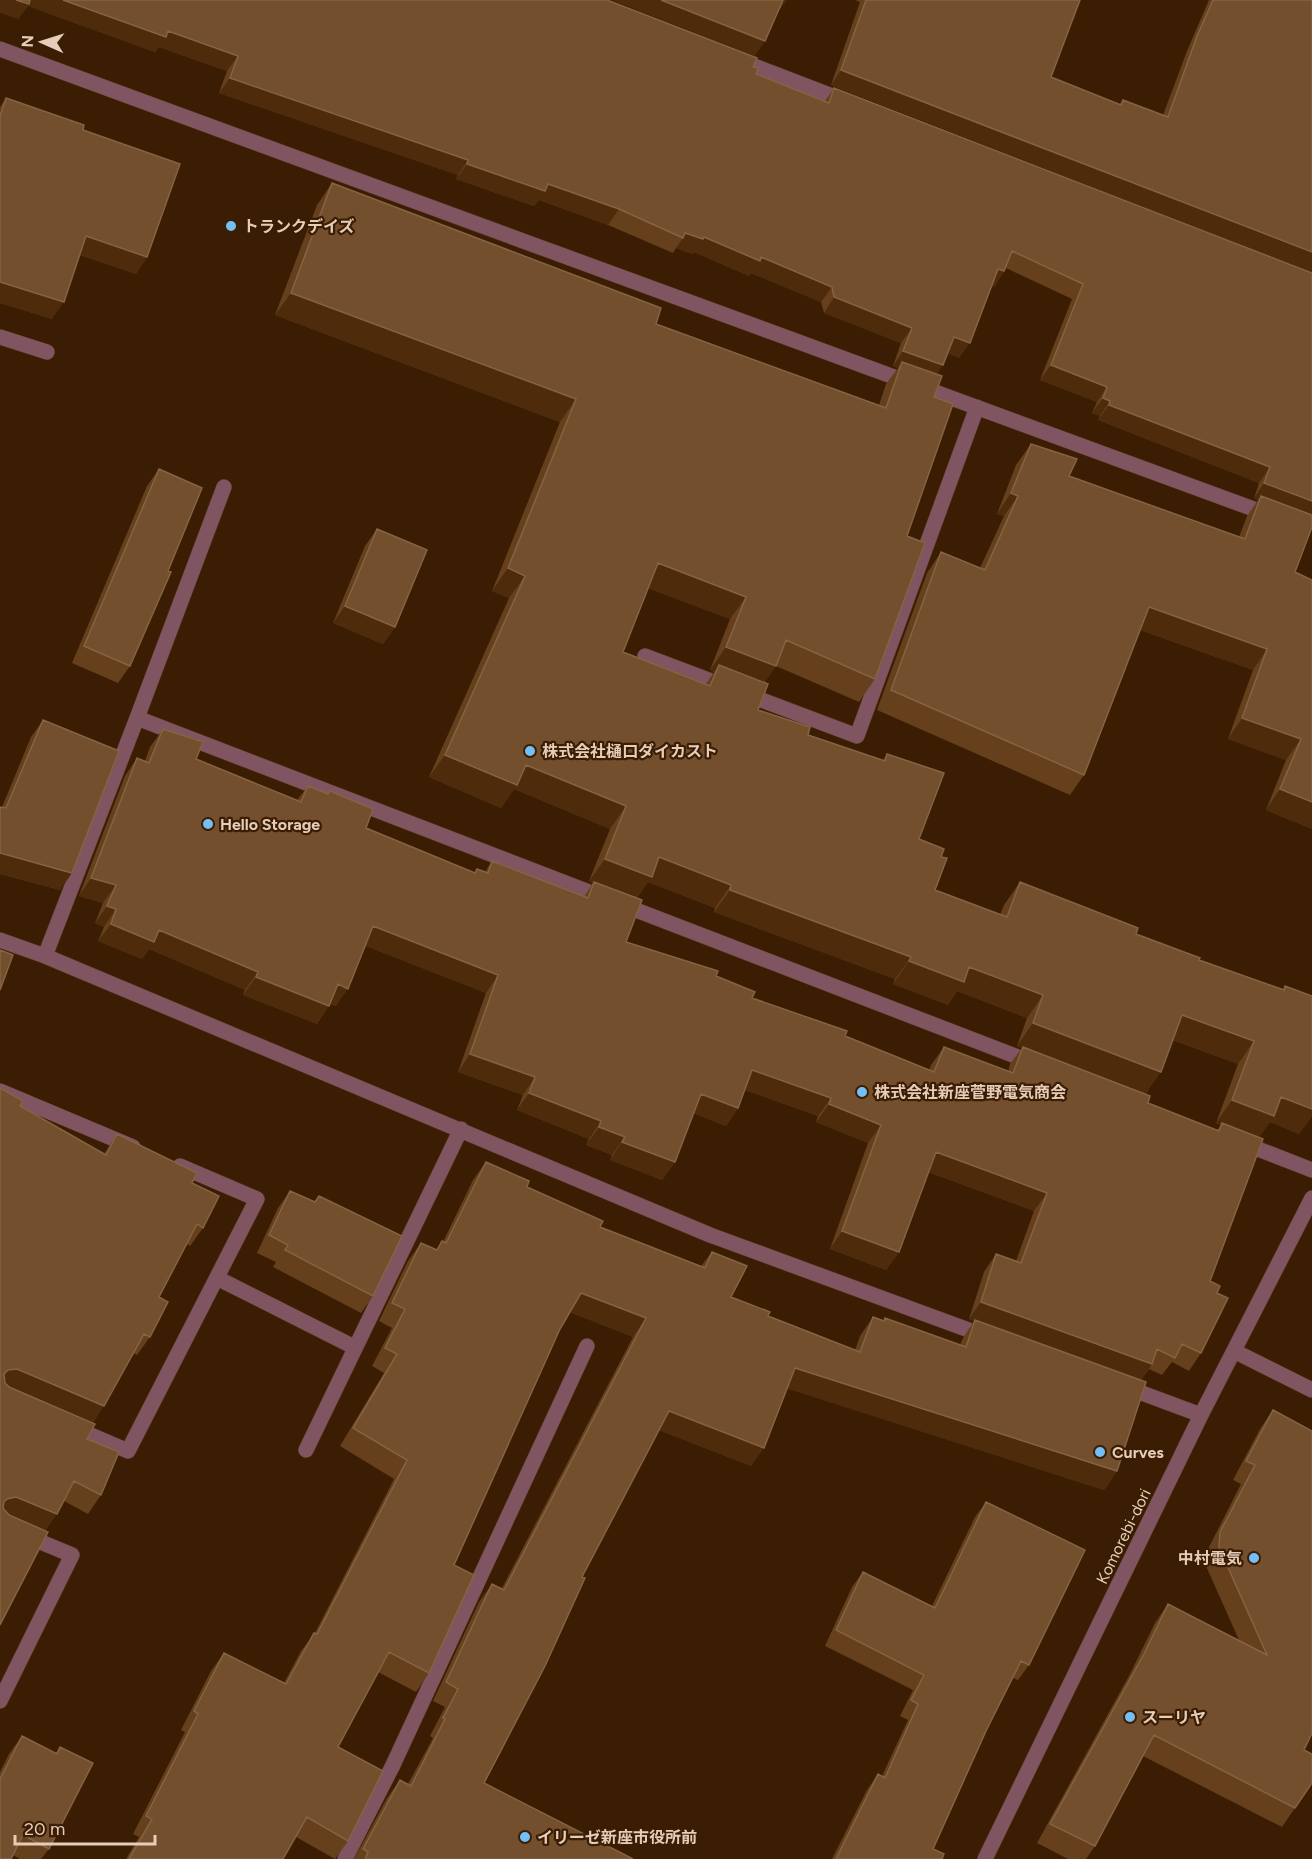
<svg xmlns="http://www.w3.org/2000/svg" width="1312" height="1859" font-family="Figtree,'Noto Sans JP',sans-serif">
<rect width="100%" height="100%" fill="#3a1d02"/>
<g fill="none" stroke-linecap="round" stroke-linejoin="round">
<!-- service casing -->
<g stroke="#55391f" stroke-width="16">
<path id="service" d="M736,59L848,102
M217,1278L354,1347
M306,1450L461,1129
M0,1525L72,1555L0,1701"/>
</g>
<!-- minor casing -->
<g stroke="#55391f" stroke-width="16">
<path id="minor" d="M0,49L1270,515
M0,337L47,352
M224,487L137,718L1036,1064
M645,656L857,736L977,407
M0,940L45,956L710,1235L985,1336
M45,956L137,718
M0,1091L133,1147
M1240,1142L1312,1170
M1123,1386L1201,1415
M72,1427L128,1451L257,1199L180,1166
M345,1859L393,1765L587,1346"/>
</g>
<!-- tertiary casing -->
<g stroke="#55391f" stroke-width="16">
<path id="tertiary" d="M1234,1351L1312,1390
M985,1859L1201,1415L1312,1198"/>
</g>
<!-- service -->
<use href="#service" stroke="#815461" stroke-width="15"/>
<!-- minor -->
<use href="#minor" stroke="#815461" stroke-width="15"/>
<!-- tertiary -->
<use href="#tertiary" stroke="#815461" stroke-width="15"/>
</g>
<!-- wall -->
<path fill="#66401c" fill-rule="evenodd" d="M0,0L753,67L756,74L825,101L834,88L1312,273V513L1295,572L1312,829L1266,810L1286,760L1228,739L1253,670L1140,630L1084,775L1070,795L877,710L927,573L941,552L980,568L1004,516L997,514L1016,465L1031,444L1069,476L1239,537L1247,516L1258,500L1254,498L1259,483L1098,420L1100,416L1092,413L1097,402L1040,380L1072,299L1006,268L994,287L991,286L959,358L948,353L937,374L934,397L907,536L875,679L859,702L776,666L764,683L758,710L808,735L883,760L887,754L919,839L941,857L935,890L1000,915L1004,905L1020,882L1136,934L1199,960L1283,989L1285,986L1312,996V1116L1299,1134L1270,1122L1259,1137L1210,1281L1217,1293L1201,1353L1189,1371L1172,1362L1162,1375L1149,1369L1141,1380L1117,1471L1104,1490L787,1388L751,1466L659,1430L582,1577L484,1783L633,1859H354L387,1798L400,1780L408,1784L433,1738L430,1736L445,1707L433,1701L479,1602L492,1584L502,1588L633,1337L570,1312L560,1329L454,1565L429,1673L416,1692L378,1672L338,1747L348,1841L335,1859L296,1837L283,1859H126L139,1837L133,1834L185,1732L181,1730L211,1671L224,1653L284,1683L301,1651L315,1633L394,1479L340,1446L384,1373L372,1366L392,1328L379,1321L408,1261L421,1243L436,1250L443,1242L473,1180L486,1162L527,1187L600,1227L701,1266L712,1252L731,1297L768,1316L855,1350L860,1336L873,1317L883,1321L885,1318L960,1345L963,1338L974,1321L969,1319L984,1272L996,1254L1016,1261L1034,1211L928,1172L899,1252L886,1270L830,1249L868,1143L816,1122L818,1116L745,1090L738,1108L726,1126L693,1113L675,1162L662,1180L610,1160L612,1155L586,1145L589,1139L517,1110L523,1095L458,1072L486,993L366,946L336,1006L330,1004L317,1024L243,995L245,990L149,949L142,959L98,941L104,927L95,923L103,903L79,896L125,776L137,758L145,761L150,747L163,729L196,759L297,800L308,786L328,794L330,791L366,828L474,873L477,869L485,872L492,861L584,897L593,883L589,881L610,829L514,789L501,808L429,777L509,598L492,591L560,422L275,315L317,205L332,183L656,324L879,405L886,384L898,368L893,366L901,343L824,313L821,302L751,273L749,276L694,252L692,254L676,248L673,253L608,225L539,200L534,206L456,179L458,175L219,93L227,71L159,47L155,52L28,6L18,19ZM648,588L730,619L710,670L714,672L706,684L623,652ZM648,882L715,908L714,912L895,979L893,984L948,1005L957,991L1027,1018L1017,1046L1022,1048L1010,1064L1008,1072L944,1047L931,1065L929,1070L752,998L716,976L626,942L637,898ZM1173,1040L1238,1064L1216,1123L1221,1125L1217,1130L1148,1103L1146,1094Z
M855,0H1080L1051,77L1119,105L1123,100L1163,115L1187,51L1209,0H1312V272L831,85L860,2Z
M6,98L83,130L147,257L136,274L80,255L52,319L0,303V107Z
M159,469L168,571L130,666L118,683L72,663L147,486Z
M377,529L395,627L383,644L333,623L365,546Z
M43,720L60,890L0,874V807H2L31,737Z
M20,1106L104,1154L117,1134L192,1183L203,1228L190,1246L187,1244L159,1297L150,1337L137,1355L133,1353L93,1423L87,1439L101,1495L88,1514L64,1501L45,1531Z
M290,1191L314,1202L319,1196L373,1296L361,1313L273,1267L276,1262L257,1253L278,1208Z
M1273,1410L1304,1750L1312,1783L1282,1827L1143,1756L1095,1846L1086,1859H1068L1037,1843L1130,1674L1155,1623L1168,1604L1239,1640L1206,1566L1207,1551L1241,1484L1233,1480L1260,1429Z
M986,1502L1029,1665L1018,1680L1013,1678L986,1731L933,1849L942,1859H832L867,1790L878,1774L882,1776L908,1720L900,1716L913,1690L825,1646L852,1587L863,1572L932,1606L975,1517Z
M22,1736L55,1754L60,1747L49,1849L41,1859H20L13,1855L0,1859V1772L9,1754Z"/>
<!-- shaded-wall -->
<path fill="#4e2b0a" d="M0,0H63L168,31L238,56L227,71L159,47L155,52L28,6L18,19L0,13Z
M611,0H661L765,41L755,56Z
M783,0H787L776,15Z
M841,70L1312,252V272L831,85Z
M230,78L468,160L458,175L219,93Z
M467,164L548,184L619,209L608,225L539,200L534,206L456,179Z
M685,233L704,237L761,257L832,287L821,302L751,273L749,276L694,252L692,254L676,248L683,238Z
M86,236L147,257L136,274L75,253Z
M998,269L1004,271L994,287L987,284Z
M0,282L64,302L52,319L0,303Z
M291,293L576,399L560,422L275,315Z
M834,297L912,328L901,343L824,313Z
M954,337L970,343L959,358L943,352Z
M903,351L943,365L933,381L902,362L898,368L893,366Z
M1051,365L1107,387L1097,402L1040,380Z
M1103,398L1110,401L1100,416L1092,413Z
M1109,405L1270,467L1259,483L1098,420Z
M1264,483L1312,501V513L1308,518L1261,496L1258,500L1254,498Z
M1011,493L1018,496L1004,516L997,514Z
M658,563L746,597L730,619L642,586Z
M508,568L525,576L509,598L492,591Z
M345,606L395,627L383,644L333,623Z
M1149,607L1267,649L1253,670L1135,628Z
M726,647L776,666L760,689L719,665L714,672L710,670Z
M1242,718L1301,739L1286,760L1228,739Z
M445,755L526,765L626,806L610,829L514,789L501,808L429,777Z
M1280,789L1312,802V829L1266,810Z
M0,853L72,873L60,890L0,874Z
M659,857L731,885L715,908L648,882L636,899L589,881L605,859Z
M91,878L116,885L103,903L79,896Z
M730,890L911,957L895,979L714,912Z
M107,906L116,909L104,927L95,923Z
M111,924L159,930L258,972L245,990L149,949L142,959L98,941Z
M373,926L498,975L486,993L361,944Z
M909,961L969,967L1043,995L1027,1018L957,991L948,1005L893,984Z
M256,977L329,1006L317,1024L243,995Z
M338,984L348,989L336,1006L325,1002Z
M1182,1015L1254,1041L1238,1064L1166,1037Z
M1033,1023L1161,1072L1145,1095L1017,1046Z
M470,1054L535,1077L523,1095L458,1072Z
M752,1070L831,1098L818,1116L740,1088Z
M529,1093L601,1121L589,1139L517,1110Z
M701,1094L738,1108L726,1126L688,1111Z
M1281,1097L1312,1109V1116L1299,1134L1270,1122L1258,1139L1216,1123L1232,1100Z
M829,1104L881,1125L868,1143L816,1122Z
M599,1127L625,1137L612,1155L586,1145Z
M622,1142L675,1162L662,1180L610,1160Z
M936,1152L1047,1193L1034,1211L923,1170Z
M842,1231L899,1252L886,1270L830,1249Z
M581,1293L646,1318L633,1337L568,1311Z
M981,1302L1152,1364L1139,1382L975,1320L974,1321L969,1319Z
M795,1368L1117,1471L1104,1490L782,1387Z
M17,1369L104,1406L92,1425L4,1387L0,1380L8,1370Z
M669,1411L764,1448L751,1466L656,1429Z
M16,1497L57,1514L44,1533L3,1516L0,1508L7,1499Z"/>
<!-- building -->
<path fill="#734f2d" stroke="#856343" stroke-width="1.5" d="M16,0H30L29,4Z
M63,0H607L757,58L753,67L758,68L756,74L829,103L834,88L1312,273V501L1264,483L1270,467L1109,405L1110,401L1103,398L1107,387L1051,365L1083,284L1012,251L1004,271L998,269L970,343L954,337L943,365L903,351L912,328L834,297L832,287L761,257L760,261L704,237L703,239L685,233L683,238L619,209L548,184L545,191L467,164L468,160L230,78L238,56L168,31L166,37Z
M661,0H783L765,41Z
M866,0H1080L1051,77L1121,105L1123,100L1168,117L1197,36L1213,0H1312V252L841,70Z
M6,98L84,125L83,130L180,164L147,257L86,236L64,302L0,282V116Z
M332,183L661,308L656,324L886,408L902,362L942,376L934,397L953,404L907,536L925,543L875,679L786,640L776,666L726,647L746,597L658,563L623,652L710,686L719,665L768,684L758,710L810,727L808,735L885,761L887,754L944,773L919,839L944,849L941,857L947,858L935,890L1007,917L1020,882L1138,928L1136,934L1200,958L1199,960L1284,990L1285,986L1312,996V1109L1281,1097L1274,1116L1232,1100L1254,1041L1182,1015L1161,1072L1033,1023L1043,995L969,967L964,982L909,961L911,957L730,890L731,885L659,857L652,877L605,859L626,806L526,765L517,785L445,755L525,576L508,568L576,399L291,293Z
M1031,444L1077,459L1069,476L1245,539L1261,496L1312,515V527L1295,572L1312,580V802L1280,789L1301,739L1242,718L1267,649L1149,607L1084,775L891,690L941,552L985,570L1018,496L1011,493Z
M159,469L202,488L168,571L171,572L130,666L84,646Z
M377,529L427,550L395,627L345,606Z
M43,720L119,751L72,873L0,853V807L6,808Z
M163,729L203,742L196,759L301,802L308,786L328,794L330,791L373,809L366,828L475,873L477,869L488,873L492,861L588,898L594,882L642,900L626,942L718,971L716,976L755,992L752,998L847,1031L845,1036L934,1072L944,1047L1013,1073L1023,1047L1150,1096L1148,1103L1219,1131L1222,1123L1263,1139L1210,1281L1220,1286L1217,1293L1228,1298L1201,1353L1182,1344L1175,1358L1157,1349L1152,1364L981,1302L996,1254L1021,1263L1047,1193L936,1152L899,1252L842,1231L881,1125L829,1104L831,1098L752,1070L738,1108L701,1094L675,1162L622,1142L625,1137L599,1127L601,1121L529,1093L535,1077L470,1054L498,975L373,926L348,989L338,984L329,1006L256,977L258,972L159,930L154,942L111,924L116,909L107,906L116,885L91,878L137,758L149,763Z
M0,950L13,955L0,990Z
M0,1088L23,1101L20,1106L106,1155L117,1134L197,1173L192,1183L219,1196L203,1228L197,1224L159,1297L168,1302L150,1337L144,1334L104,1406L17,1369L8,1370L4,1374L5,1383L9,1387L95,1424L87,1439L119,1452L101,1495L74,1481L57,1514L16,1497L7,1499L4,1502L3,1508L9,1515L48,1532L0,1625Z
M486,1162L529,1181L527,1187L603,1221L600,1227L705,1268L712,1252L747,1266L731,1297L770,1312L768,1316L860,1352L873,1317L884,1321L885,1318L966,1347L975,1320L1146,1382L1117,1471L795,1368L764,1448L669,1411L582,1577L585,1578L545,1666L484,1783L633,1859H365L368,1852L363,1849L400,1780L411,1786L445,1719L443,1718L458,1689L446,1682L492,1584L504,1590L646,1318L581,1293L560,1329L454,1565L474,1575L429,1673L389,1652L338,1747L383,1771L348,1841L307,1817L283,1859H129L152,1819L146,1816L198,1714L194,1711L224,1653L286,1684L314,1633L317,1634L407,1460L353,1428L397,1354L385,1348L405,1309L392,1303L421,1243L437,1250L442,1241L446,1243Z
M290,1191L315,1202L319,1196L402,1236L373,1296L285,1250L288,1245L269,1235Z
M1273,1410L1312,1431V1733L1304,1750L1312,1754V1783L1295,1808L1154,1735L1095,1846L1050,1824L1144,1654L1168,1604L1267,1655L1219,1547L1220,1532L1255,1465L1246,1461Z
M986,1502L1085,1550L1029,1665L1021,1661L986,1731L933,1849L944,1854L942,1859H836L878,1774L885,1778L918,1704L911,1700L924,1675L836,1630L863,1572L935,1608Z
M22,1736L57,1754L60,1747L93,1763L49,1849L23,1835L11,1859H0V1779Z"/>
<!-- markers -->
<g fill="#74c0f6" stroke="#3a1d02" stroke-width="2">
<circle cx="231" cy="226" r="6"/>
<circle cx="530" cy="751" r="6"/>
<circle cx="208" cy="824" r="6"/>
<circle cx="862" cy="1092" r="6"/>
<circle cx="1100" cy="1452" r="6"/>
<circle cx="1254" cy="1558" r="6"/>
<circle cx="1130" cy="1717" r="6"/>
<circle cx="525" cy="1837" r="6"/>
</g>
<g text-anchor="middle" stroke-width="4.5" stroke-linejoin="round" paint-order="stroke">
<!-- poi labels -->
<g font-size="16" font-weight="bold" fill="#e5cdba" stroke="#3a1d02" text-anchor="start">
<text x="243" y="232">トランクデイズ</text>
<text x="542" y="757">株式会社樋口ダイカスト</text>
<text x="220" y="830">Hello Storage</text>
<text x="874" y="1098">株式会社新座菅野電気商会</text>
<text x="1112" y="1458">Curves</text>
<text x="1242" y="1564" text-anchor="end">中村電気</text>
<text x="1142" y="1723">スーリヤ</text>
<text x="537" y="1843">イリーゼ新座市役所前</text>
</g>
<!-- street labels -->
<g font-size="16" fill="#e5cdba" stroke="#3a1d02">
<text transform="translate(1123 1536) rotate(-64)" y="6">Komorebi-dori</text>
</g>
</g>
<!-- north arrow -->
<g transform="translate(42 42) rotate(273)" stroke="#3a1d02" stroke-width="4.5" paint-order="stroke">
<path d="M0-4.5L10 22L0 15L-10 22Z" fill="#e5cdba"/>
<text y="-9" font-size="16" font-weight="bold" text-anchor="middle" fill="#e5cdba">N</text>
</g>
<!-- scale -->
<path d="M15 1835v9h140v-9" fill="none" stroke="#e5cdba" stroke-width="3"/>
<text x="24" y="1835" font-size="18" fill="#e5cdba" stroke="#3a1d02" stroke-width="4.5" paint-order="stroke">20 m</text>
</svg>
